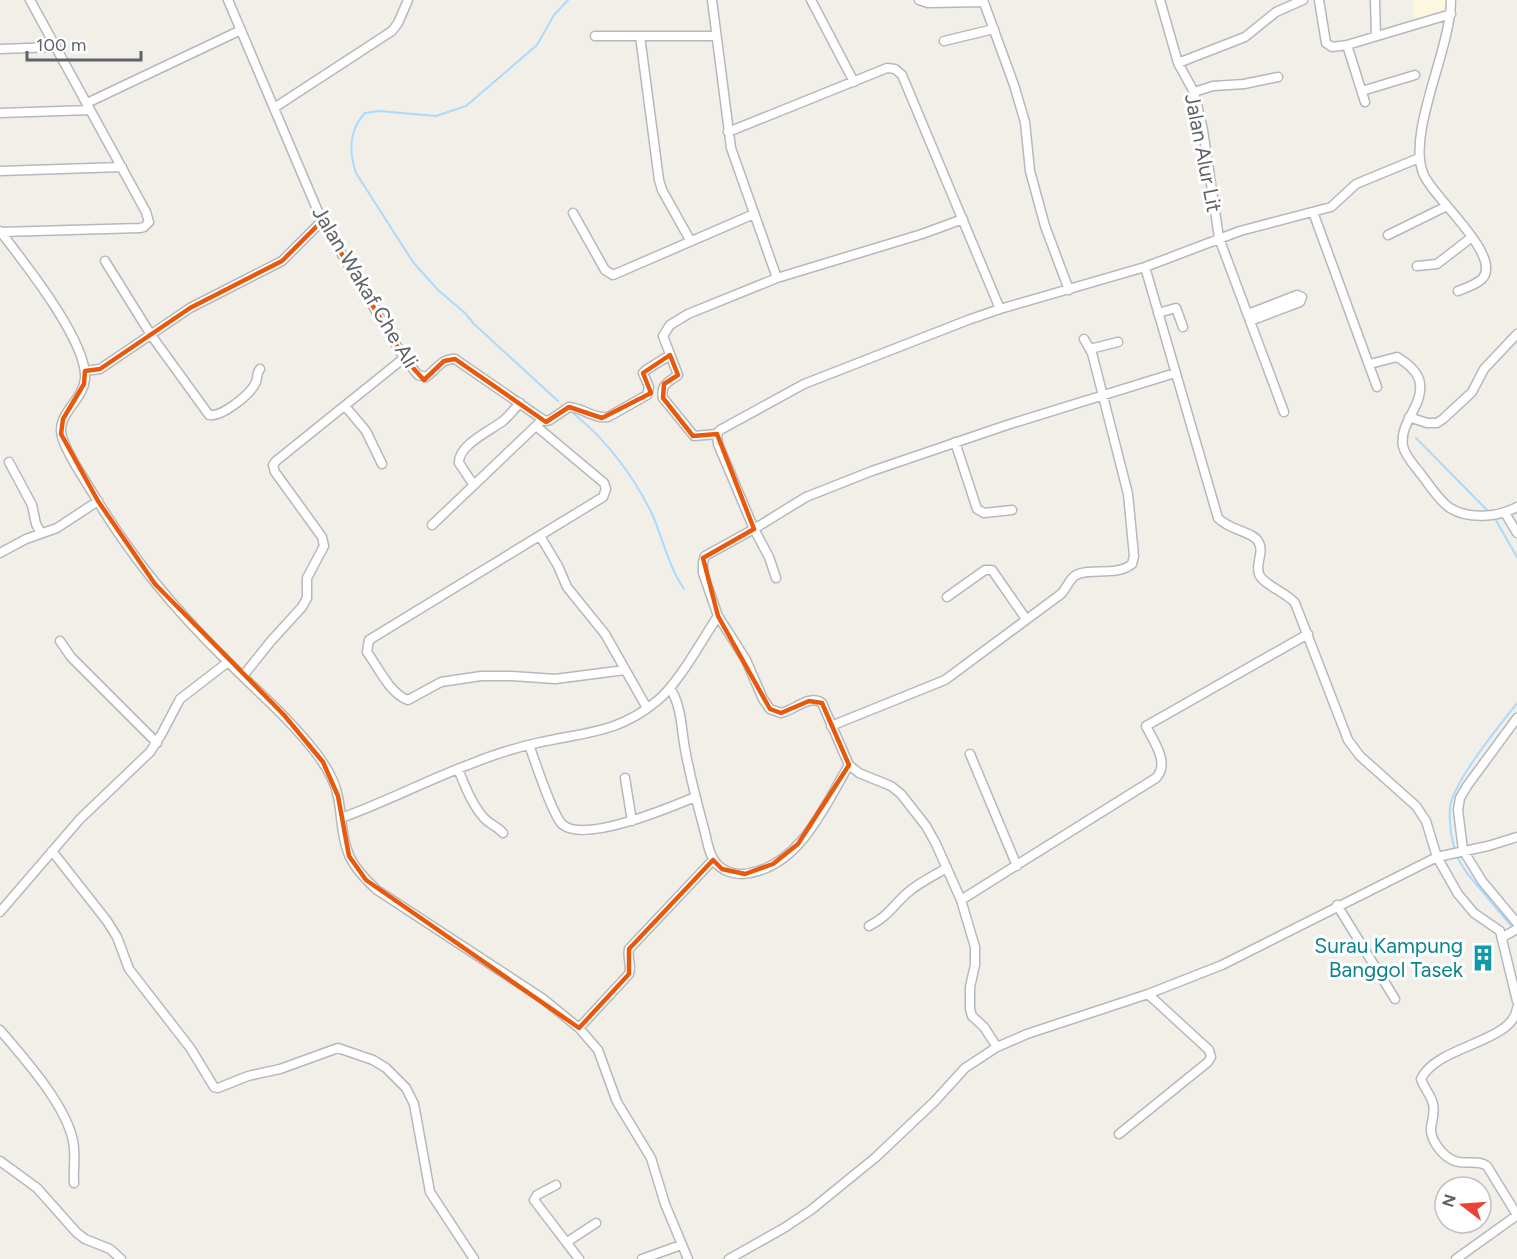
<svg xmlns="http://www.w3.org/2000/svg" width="1517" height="1259" font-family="Figtree,sans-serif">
<rect width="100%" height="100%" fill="#f1efe8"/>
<!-- commercial -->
<path fill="#fef7e0" d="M1414,0H1457L1456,7L1414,20Z"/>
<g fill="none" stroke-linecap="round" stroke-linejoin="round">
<!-- stream -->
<path stroke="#aadaff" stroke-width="2" d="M558,401L474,324L465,313L438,290L413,262L356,173C349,152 349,130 365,113L379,111L436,116L466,106L537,45L554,15L568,0
M574,414C607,440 635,478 653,516C663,540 669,567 684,589
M1416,438L1490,513
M1494,517L1517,557
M1455,850C1451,837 1449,822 1450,808C1452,783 1500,725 1517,703
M1456,855L1466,872L1513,928"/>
<!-- minor casing -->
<g stroke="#b5b8bc" stroke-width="11">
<path id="minor" d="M228,0L322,221L404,358L418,375L426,377C436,370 442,358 455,359L545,421L550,420L569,407C583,408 594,419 608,417L647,395L649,387L643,373L646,370L670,355
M712,0L731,148L777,278
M811,0L854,82
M919,0L928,3L983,2
M983,0L1014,85L1025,122L1030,171L1045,226L1069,290
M1160,0L1178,63L1194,92L1203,130L1219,238L1284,412
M1319,0L1326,43L1332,47L1347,45L1451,14
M1375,0L1376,36
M1451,0C1451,49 1407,132 1423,173C1431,196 1504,256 1482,279C1477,284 1466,288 1458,291
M595,36H716
M640,36L659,180L662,190L690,240
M944,41L994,29
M1347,45L1365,102
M0,49L56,47
M1178,63L1245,37L1276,12L1303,0
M1362,91L1415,75
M1194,92L1213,86L1244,84L1278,77
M87,103L241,30
M274,108L392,31L398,23L408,0
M0,113L90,110
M728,132L887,68L895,69L902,75L1000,309
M0,171L122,167
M1313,212L1377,387
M573,213L605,270L613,275L754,214
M0,231C23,261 88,342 85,379C83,402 53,415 63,440C70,459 82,475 92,492C131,557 174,609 228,662C258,692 290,719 316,753C326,766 335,781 338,797C342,816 341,837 349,855C355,869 366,880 377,890L542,998L579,1028L598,1050L617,1102L651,1158L665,1204L688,1259
M1,232L140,228L144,227L149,222L146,212L30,0
M1388,235L1447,206
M105,261L151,335L209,415C221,418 251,394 256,382C258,377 256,374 260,369
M1417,266L1437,264L1472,237
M1145,267L1218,518C1229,530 1253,532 1258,541C1265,552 1255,563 1259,574C1262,584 1287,593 1295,603L1348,740L1360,756L1416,806L1426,821L1437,857L1458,894L1474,913L1500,931L1517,1001
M1158,313L1176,308L1183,327
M1248,314L1297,295L1302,297L1300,302L1250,321
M1090,349L1118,342
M1370,364L1397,357C1407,363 1419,372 1420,384C1423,406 1399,423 1403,446C1405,456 1414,465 1420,473C1429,484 1438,500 1450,508C1470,520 1498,517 1517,507
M85,371L100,369L190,308L282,261L322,221
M345,406L366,431L382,464
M1409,417L1427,423H1437L1443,419L1472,392L1484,369L1517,334
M536,426L604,483L606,489L603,497L369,640L367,652C378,667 390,694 408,700L441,682L481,676H512L555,679L625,670
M717,434L694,436L663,398C660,384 669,382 678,375L663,336L670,325L688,314L777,278L922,234L963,219
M955,442L977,509L984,513L1012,510
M9,462L32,505L36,524L41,533
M473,484L459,463C458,445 490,431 503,421C509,416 514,409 520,403
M1505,513L1517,533
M432,525L540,422
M540,536L558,566L567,587L605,634L647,708
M0,553L26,539L57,528L98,501
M776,578L769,557L754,529L806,497L872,471L1007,425L1175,373
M947,597L985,570H992L1026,619
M60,641L71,657L157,743
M243,676L271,641L302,607L307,598V578L324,546L322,537L275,472L273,465L276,461L404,358
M670,688C682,707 681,728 685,749C690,776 697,803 704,829C707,839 708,852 714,860C721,872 737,876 750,873C801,864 825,805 849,765
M1517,718L1467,786L1460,798L1458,810L1463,850L1482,881L1517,923
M831,726L945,680L1061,594C1067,588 1069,579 1076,575C1090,567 1116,577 1132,564L1134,556L1128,494L1092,353L1084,339
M529,745C535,761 553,817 563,825C586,843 671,807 695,797
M970,754L1017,866
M458,769C465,786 472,805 485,819C491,825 498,827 503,833
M625,778L632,821
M341,818C384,803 425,781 468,765C490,756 514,748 537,743C584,732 617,734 657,701C679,683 701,641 718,616
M52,851L107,921L117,937L129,969L191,1049L214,1087L218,1088L248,1076L280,1069L338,1048L373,1060L386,1068L406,1088L414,1104L430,1192L474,1259
M961,900L1156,778C1170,763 1154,742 1146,726L1308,634
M1337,905L1395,999
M0,912L80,819L150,752L161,735L180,699L228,662
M869,926C887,917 892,907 906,894C918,883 933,876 947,868
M1503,937L1517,929
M1517,1008C1513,1043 1437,1045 1421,1079C1424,1088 1431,1095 1433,1104C1435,1113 1432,1120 1431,1128C1430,1140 1443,1157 1455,1161C1465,1165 1478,1159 1487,1166L1517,1215
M579,1028L629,974C632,966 627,958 629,949L713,860
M0,1030C24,1058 66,1105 73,1141C76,1155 73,1169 74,1183
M997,1047L984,1027L972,1016L970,1009V987L975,965V947L961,900L936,844L926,826L901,794L891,786L859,773L849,765L822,703C809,694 795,710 781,713L770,709L763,699L746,660L718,616L703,573V562L705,556L754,529L718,444L717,434L720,430L804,384L968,320L1000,309L1145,267L1240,231L1331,207L1356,184L1419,158
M1119,1134L1208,1062L1211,1057L1209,1050L1148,994
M0,1161L37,1188L77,1233L85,1239L110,1249L121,1259
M556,1185L537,1195L534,1200L579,1259
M567,1242L596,1223
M642,1259L681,1245
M729,1259L784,1228L811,1210L876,1157L935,1101L965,1068L997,1047L1027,1034L1148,994L1222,965L1437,857L1488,846L1517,837
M1456,1259L1516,1216"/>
</g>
<!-- minor -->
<use href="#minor" stroke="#fff" stroke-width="8"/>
</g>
<!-- marked area -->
<path fill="none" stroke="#e8590c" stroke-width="4.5" stroke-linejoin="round" d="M322,221L404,358L424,380L444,361L455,359L546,422L569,407L602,418L651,393L643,373L670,355L678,375L664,384L663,398L693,436L717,434L754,529L703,558L718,616L770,709L781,713L809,701L822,703L849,765L798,844L773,864L745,874L722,869L713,860L629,949V974L579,1028L366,880L349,856L338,796L323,762L284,715L155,584L98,501L61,434L63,419L84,384L85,371L100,369L190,308L282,261Z"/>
<!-- icons -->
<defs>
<g id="building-bare" transform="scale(2.07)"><path d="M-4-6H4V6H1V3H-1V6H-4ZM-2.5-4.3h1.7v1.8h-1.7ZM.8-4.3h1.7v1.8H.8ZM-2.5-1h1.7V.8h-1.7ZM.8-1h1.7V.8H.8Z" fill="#0f9aa8" stroke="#fff" stroke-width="2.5" paint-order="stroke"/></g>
</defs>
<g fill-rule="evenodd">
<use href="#building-bare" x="1483" y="958"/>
</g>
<g text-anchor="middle" stroke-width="6" stroke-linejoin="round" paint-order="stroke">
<!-- street labels -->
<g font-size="21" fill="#5f6368" stroke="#fff">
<text transform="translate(1203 153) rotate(79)" y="7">Jalan Alur Lit</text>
<text transform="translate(365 287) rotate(59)" y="7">Jalan Wakaf Che Ali</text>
</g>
<!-- culture labels -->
<g font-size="21" fill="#0d838f" stroke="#fff" text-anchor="end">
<text x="1463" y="953">Surau Kampung<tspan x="1463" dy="24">Banggol Tasek</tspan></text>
</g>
</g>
<!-- north arrow -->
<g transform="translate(1463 1205) rotate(287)"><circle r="28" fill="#ffffff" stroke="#bfc1c3" stroke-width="1.5"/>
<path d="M0-4.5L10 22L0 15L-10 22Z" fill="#ea4335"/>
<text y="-9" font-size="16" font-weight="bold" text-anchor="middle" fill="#5f6368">N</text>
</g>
<!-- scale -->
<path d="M27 51v9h114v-9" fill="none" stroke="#5f6368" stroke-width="3"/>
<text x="36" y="51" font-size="18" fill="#5f6368" stroke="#ffffff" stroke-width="4.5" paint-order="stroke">100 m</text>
</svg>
